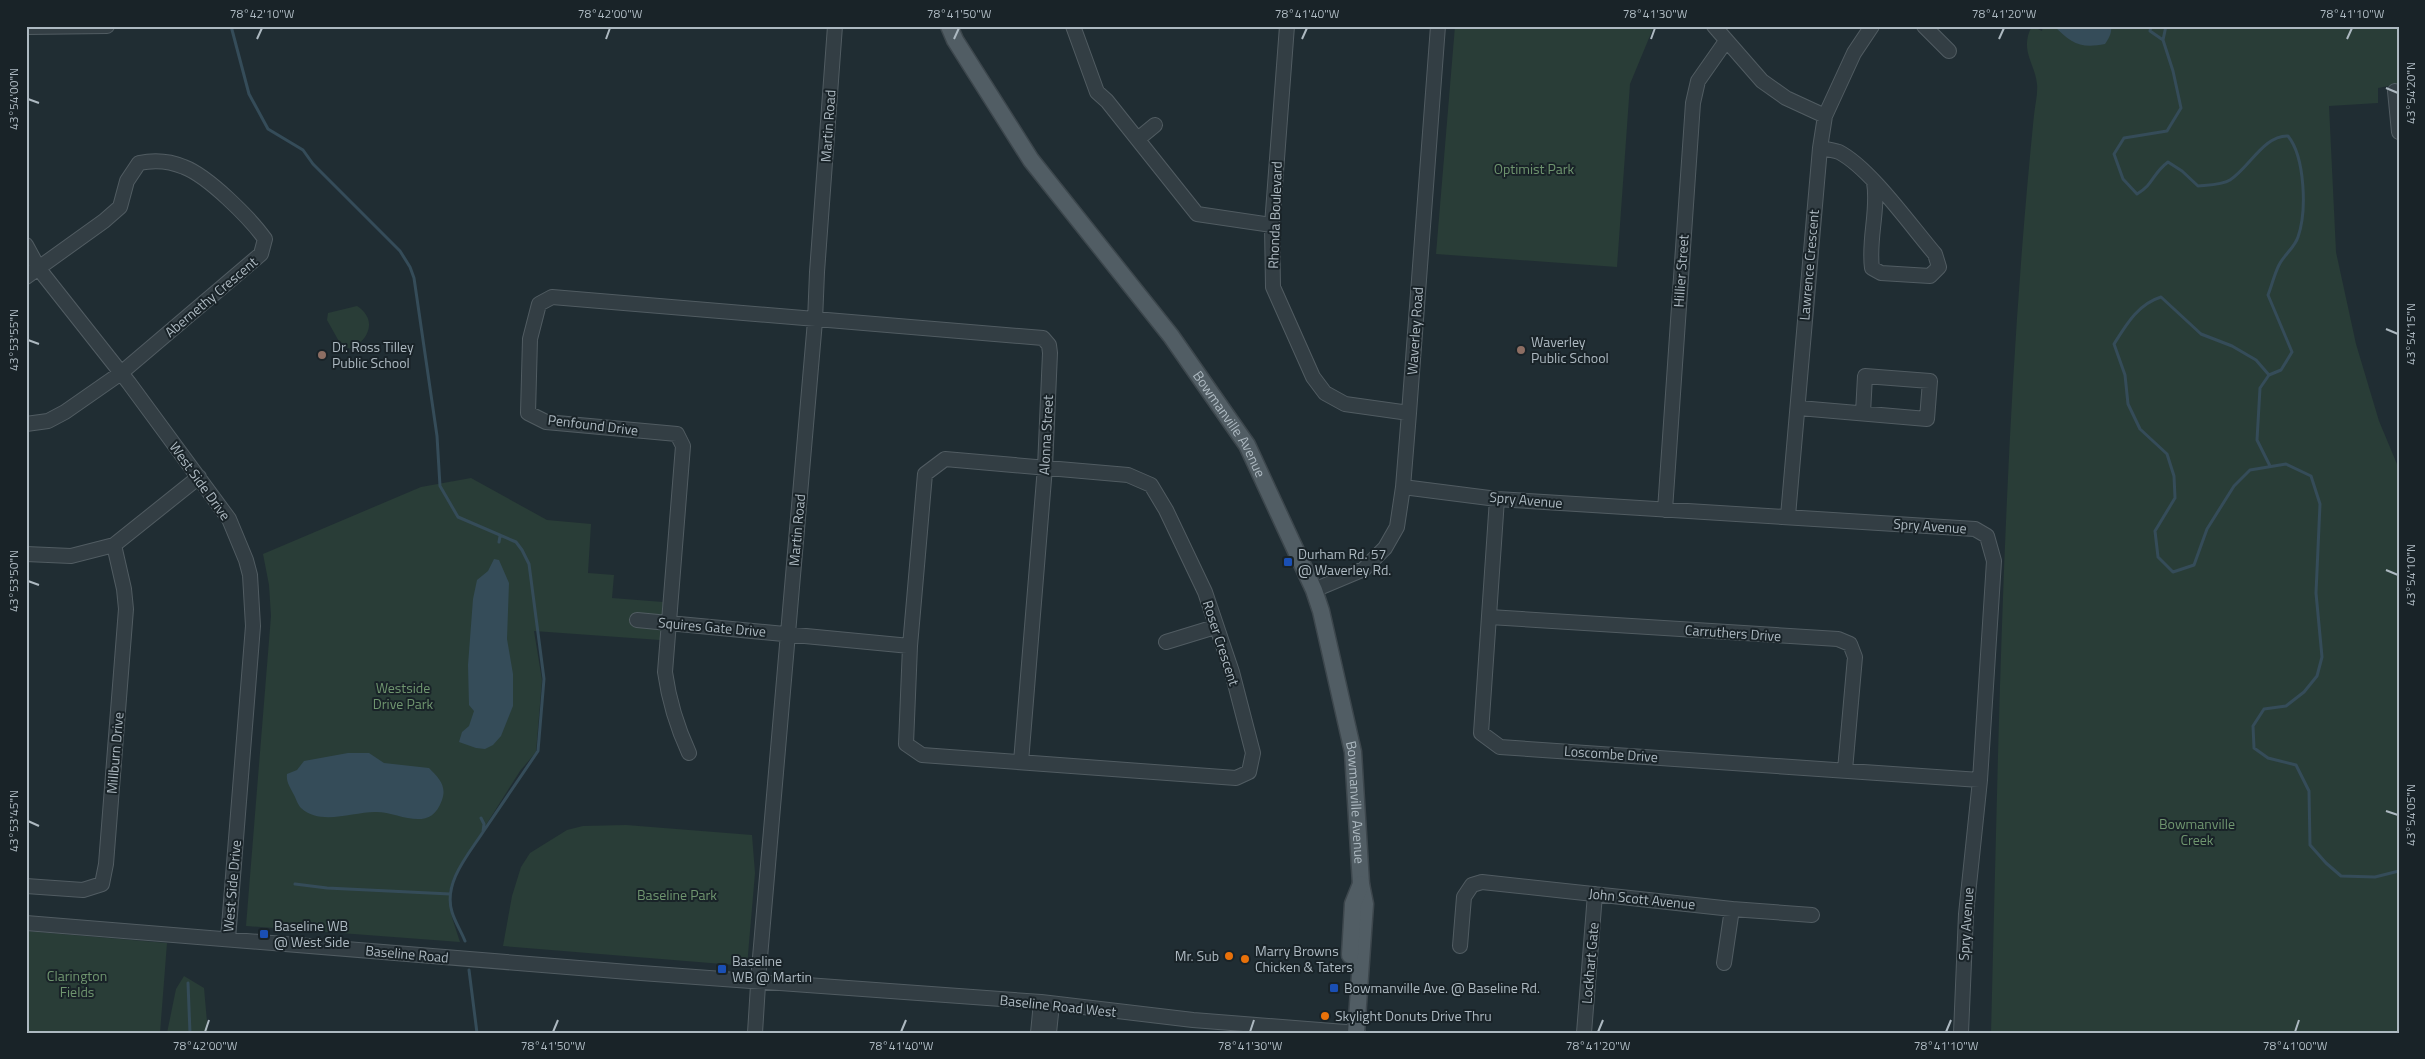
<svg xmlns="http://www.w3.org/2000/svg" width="2425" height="1059" font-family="'Titillium Web',sans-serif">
<rect width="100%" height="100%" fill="#202d33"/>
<!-- green -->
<path fill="#293d37" d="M1455,26H1654L1630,84L1617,267L1436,254Z
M2032,26L2042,31L2043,26H2399V84L2378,88V103L2329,106L2336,252L2356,344L2379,421L2399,469V1033H1991C1999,726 2003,420 2034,115C2035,105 2038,94 2037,84C2035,63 2019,50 2032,26Z
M357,306C377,319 370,339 351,349L341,345L327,320L328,313Z
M471,478L547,520L591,524L588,573L614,575L612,598L663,602L660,640L534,631L542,680L536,752L520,771L455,874C443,900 452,916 460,942L246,926L271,616L269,585L263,554L421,487Z
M626,825L752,835L755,873L747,966L503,946L512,896L521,867L530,853L567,830L583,826Z
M26,931L167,943L160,1033H26Z
M184,976L204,988L208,1033H167L176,989Z"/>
<!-- water -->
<path fill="#354c59" d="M2054,26H2111C2112,33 2109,38 2105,44C2080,49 2071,43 2054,26Z
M494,559L499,560L509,583L507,639L513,674V706L501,736L493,745L485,749L476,748L459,742L462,732L469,726L474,711L469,705L468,665L473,599L477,580L488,571Z
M348,753H369L384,763L429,768C439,778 447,786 442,800C430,835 398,811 375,812C352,812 321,826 301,808C298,805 296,799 294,795C290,787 286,782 287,774L297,770L304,761Z"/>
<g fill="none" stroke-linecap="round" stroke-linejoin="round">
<!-- stream -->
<path stroke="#354c59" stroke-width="3" d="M231,26L249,94L268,129L303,150L313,164L400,251L410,267L414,278L437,436L440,486L458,517L516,542L522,550L529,564L544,679L538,751L483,832
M2151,26L2150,31L2163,40
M2166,26L2163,40L2173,71L2181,108L2167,131L2124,138L2114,154L2123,179L2137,194C2154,184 2152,174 2168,162L2182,171L2198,186C2208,185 2222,185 2230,180C2249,168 2264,135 2288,136C2305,157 2307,211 2298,237C2295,247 2284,255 2279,265C2274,275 2272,285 2268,295L2292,352L2281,370L2269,375L2256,360L2232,346L2201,334L2161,297C2138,304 2126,325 2114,344L2125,375L2128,404L2140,429L2167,454L2174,476L2175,498L2155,531L2158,557L2173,572L2194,565L2207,529L2234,486L2250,470L2286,464L2311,476L2320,504L2316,593L2322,657L2317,676L2304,692L2286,706L2264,709L2253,726L2254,748L2268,758L2296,765L2309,791L2310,845L2326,863L2341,876L2375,877L2399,871
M2269,375L2260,388L2257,440L2270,466
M499,542L500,536
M295,884L327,888L450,894
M465,941C461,931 455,922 452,912C443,883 468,855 483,832L484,824L481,818
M469,970L477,1033
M188,983L190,1033"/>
<!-- minor casing -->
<g stroke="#515c62" stroke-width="16">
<path id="minor" d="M1073,26L1097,92L1107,101L1197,214L1272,225
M1287,26L1272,225L1273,287L1313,377L1325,393L1345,404L1409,413
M1714,26L1762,81L1786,98L1825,116
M1924,26L1949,51
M26,27L107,26
M2395,91L2399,132
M1138,139L1155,125
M1820,148C1826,149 1833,150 1839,152C1870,168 1911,226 1935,254L1939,267L1930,276L1881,273L1872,268C1868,239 1879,210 1874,182
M26,245L39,269L129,383L229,519L246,560L250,575L253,626L228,939
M26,277L104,221L120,207L127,181L139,163C153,160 170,161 184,167C208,176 250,218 265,239L261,254L121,373L65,412L48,421L26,424
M1799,408L1927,419L1930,381L1865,376L1863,413
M945,459L1128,475L1151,485L1166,510L1205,592L1232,672L1253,753L1249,772L1236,778L922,755L906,744L910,646L925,474Z
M1403,487L1497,499L1975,529L1987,536L1994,561L1980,780L1966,914L1961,1033
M1497,499L1481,733L1500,747L1980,780
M1665,510L1693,103L1698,81L1726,41
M1788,516L1820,148L1825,116L1854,53L1872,26
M26,554L71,556L114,545L199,477
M1314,590L1364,569L1385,548L1397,527L1403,487L1409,413L1438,26
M1489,617L1838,639L1850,644L1855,657L1845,770
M637,620L910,646
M1166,642L1215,627
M689,753C677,727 669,701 665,672L683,446L677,434L546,422L528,413L530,339L539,304L552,297L1043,338L1049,345L1050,353L1045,467L1021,762
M26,886L83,890L102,884L106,864L126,609L124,589L114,545
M26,923L641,973L1041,1002L1193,1020L1358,1033
M1460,946L1464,897L1472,885L1482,882L1732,909L1812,915
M1724,963L1732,909
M755,1033L759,969L815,321L817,272L835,26
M1038,1033L1041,1002
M1049,1033L1052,1004
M1584,1033L1595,894"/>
</g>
<!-- major casing -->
<g stroke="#3d474d" stroke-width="19">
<g id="major">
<path id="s1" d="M949,26L955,40L1031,160L1171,336L1247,445L1314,590L1321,611L1353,752L1361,884L1365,904L1356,1033"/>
<path d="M1350,955L1353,904L1361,884"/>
</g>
</g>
<!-- minor -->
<use href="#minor" stroke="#333e44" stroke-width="14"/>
<!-- major -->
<use href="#major" stroke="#515d64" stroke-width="16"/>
</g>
<!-- ticks -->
<path fill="none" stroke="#adb9c1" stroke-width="2" d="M257,39L262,28M606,39L610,28M954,39L959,28M1302,39L1307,28M1651,39L1655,28M1999,39L2004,28M2347,39L2352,28M2386,88L2398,93M28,99L39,103M2386,329L2398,334M28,340L39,344M2386,570L2398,575M28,581L39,585M2386,811L2398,815M28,821L39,826M205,1032L209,1020M553,1032L558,1020M901,1032L906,1020M1250,1032L1254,1020M1598,1032L1603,1020M1946,1032L1951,1020M2295,1032L2299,1020"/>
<!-- markers -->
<g fill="#8d6e63" stroke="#192328" stroke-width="2">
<circle cx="1521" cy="350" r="5"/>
<circle cx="322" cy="355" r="5"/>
</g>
<g fill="#1a4fb4" stroke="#192328" stroke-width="2">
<rect x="1283" y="557" width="10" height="10" rx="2.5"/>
<rect x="259" y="929" width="10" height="10" rx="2.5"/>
<rect x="717" y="964" width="10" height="10" rx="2.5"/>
<rect x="1329" y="983" width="10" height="10" rx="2.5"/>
</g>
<g fill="#e8710a" stroke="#192328" stroke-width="2">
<circle cx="1229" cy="956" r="5"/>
<circle cx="1245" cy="959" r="5"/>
<circle cx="1325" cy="1016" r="5"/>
</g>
<g text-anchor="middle" stroke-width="4" stroke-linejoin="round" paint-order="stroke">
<!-- street labels -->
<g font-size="14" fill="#adb9c1" stroke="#192328">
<text transform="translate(828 126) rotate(-86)" y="5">Martin Road</text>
<text transform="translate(1275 215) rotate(-88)" y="5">Rhonda Boulevard</text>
<text transform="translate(1809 265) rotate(-85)" y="5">Lawrence Crescent</text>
<text transform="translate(1681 271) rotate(-86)" y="5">Hillier Street</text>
<text transform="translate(211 297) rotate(-40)" y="5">Abernethy Crescent</text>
<text transform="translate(1415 331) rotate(-86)" y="5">Waverley Road</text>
<text dy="5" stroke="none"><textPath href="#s1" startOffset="488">Bowmanville Avenue</textPath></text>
<text transform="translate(593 425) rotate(7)" y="5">Penfound Drive</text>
<text transform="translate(1046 435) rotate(-87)" y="5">Alonna Street</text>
<text transform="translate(200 481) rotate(54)" y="5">West Side Drive</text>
<text transform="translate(1526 500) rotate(5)" y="5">Spry Avenue</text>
<text transform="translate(1930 526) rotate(4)" y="5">Spry Avenue</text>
<text transform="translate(797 530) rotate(-85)" y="5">Martin Road</text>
<text transform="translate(712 627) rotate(5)" y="5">Squires Gate Drive</text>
<text transform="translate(1733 633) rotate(4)" y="5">Carruthers Drive</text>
<text transform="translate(1221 643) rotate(72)" y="5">Roser Crescent</text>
<text transform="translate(115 753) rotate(-85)" y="5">Millburn Drive</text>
<text transform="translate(1611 754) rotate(4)" y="5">Loscombe Drive</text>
<text dy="5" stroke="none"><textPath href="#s1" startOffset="892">Bowmanville Avenue</textPath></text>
<text transform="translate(232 886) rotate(-85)" y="5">West Side Drive</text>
<text transform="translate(1642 899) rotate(6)" y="5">John Scott Avenue</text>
<text transform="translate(1966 924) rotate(-86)" y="5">Spry Avenue</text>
<text transform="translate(407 954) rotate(5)" y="5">Baseline Road</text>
<text transform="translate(1590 963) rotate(-85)" y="5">Lockhart Gate</text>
<text transform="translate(1058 1006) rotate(6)" y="5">Baseline Road West</text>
</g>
<!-- park labels -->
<g font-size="14" fill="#6f956f" stroke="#192328">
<text x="1534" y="174">Optimist Park</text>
<text x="403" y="693">Westside<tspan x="403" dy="16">Drive Park</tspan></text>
<text x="2197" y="829">Bowmanville<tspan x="2197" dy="16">Creek</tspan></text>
<text x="677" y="900">Baseline Park</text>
<text x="77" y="981">Clarington<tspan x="77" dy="16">Fields</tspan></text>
</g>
<!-- poi labels -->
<g font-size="14" fill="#adb9c1" stroke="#192328" text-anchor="start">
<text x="1531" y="347">Waverley<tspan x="1531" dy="16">Public School</tspan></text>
<text x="332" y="352">Dr. Ross Tilley<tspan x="332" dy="16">Public School</tspan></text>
<text x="1298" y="559">Durham Rd. 57<tspan x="1298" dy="16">@ Waverley Rd.</tspan></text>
<text x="274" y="931">Baseline WB<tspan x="274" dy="16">@ West Side</tspan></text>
<text x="1255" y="956">Marry Browns<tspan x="1255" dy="16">Chicken &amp; Taters</tspan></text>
<text x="1219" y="961" text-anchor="end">Mr. Sub</text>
<text x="732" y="966">Baseline<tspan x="732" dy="16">WB @ Martin</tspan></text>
<text x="1344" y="993">Bowmanville Ave. @ Baseline Rd.</text>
<text x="1335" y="1021">Skylight Donuts Drive Thru</text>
</g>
</g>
<!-- border -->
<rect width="2425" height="1059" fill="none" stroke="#192328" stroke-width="55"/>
<rect x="28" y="28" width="2370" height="1004" fill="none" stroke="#adb9c1" stroke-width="2"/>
<g font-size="12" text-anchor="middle" fill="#adb9c1">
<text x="262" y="18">78°42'10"W</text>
<text x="610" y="18">78°42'00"W</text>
<text x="959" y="18">78°41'50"W</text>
<text x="1307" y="18">78°41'40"W</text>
<text x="1655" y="18">78°41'30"W</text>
<text x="2004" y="18">78°41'20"W</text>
<text x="2352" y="18">78°41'10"W</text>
<text transform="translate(2411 93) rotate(-90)" y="4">43°54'20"N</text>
<text transform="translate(14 99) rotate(-90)" y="4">43°54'00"N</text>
<text transform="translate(2411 334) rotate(-90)" y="4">43°54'15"N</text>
<text transform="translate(14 340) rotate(-90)" y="4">43°53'55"N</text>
<text transform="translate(2411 575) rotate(-90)" y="4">43°54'10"N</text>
<text transform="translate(14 581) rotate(-90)" y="4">43°53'50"N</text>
<text transform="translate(2411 815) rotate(-90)" y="4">43°54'05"N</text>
<text transform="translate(14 821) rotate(-90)" y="4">43°53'45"N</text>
<text x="205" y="1050">78°42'00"W</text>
<text x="553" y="1050">78°41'50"W</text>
<text x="901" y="1050">78°41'40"W</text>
<text x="1250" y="1050">78°41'30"W</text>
<text x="1598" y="1050">78°41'20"W</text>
<text x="1946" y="1050">78°41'10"W</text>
<text x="2295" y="1050">78°41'00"W</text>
</g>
</svg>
